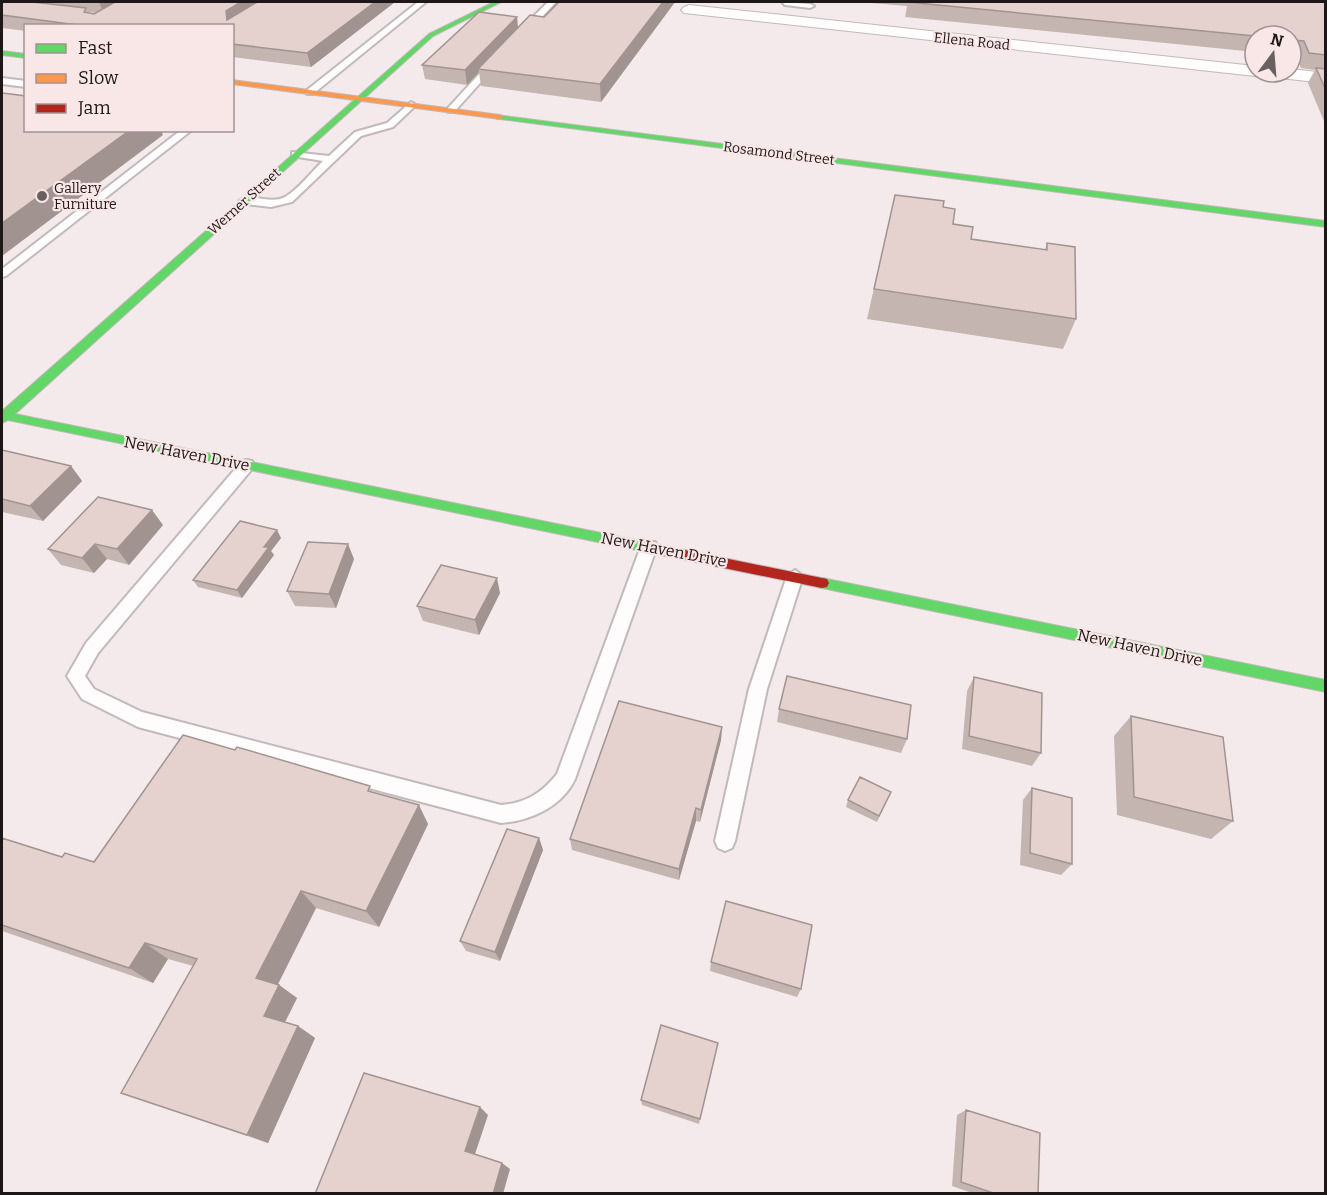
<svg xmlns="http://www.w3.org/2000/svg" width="1327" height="1195" font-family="Bitter,serif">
<rect width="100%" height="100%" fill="#f5eaeb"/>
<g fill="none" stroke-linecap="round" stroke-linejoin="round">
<!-- lane casing -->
<g stroke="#c1b9ba" stroke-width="4">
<path id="lane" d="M418,2H426L313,94H307V90Z
M548,2H556L526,34H520V30Z
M782,2L810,4L814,6L810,8L785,5Z
M492,60L499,62L454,112H448V108Z
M2,78L26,81V87L2,84Z
M411,102L416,105L414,107L393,127L361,136L292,202L271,207L244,204L239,201C250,192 271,205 285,197C299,189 311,172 323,161L292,156V152L329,156L355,132L387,123Z
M181,130H192L6,276L2,277V269Z
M247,460L252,461L254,465L252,469L98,653L85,676L94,689L142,712L501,805C526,803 542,793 557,774L641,546L643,542H655L657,546L575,779C562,807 530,821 501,823L138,727L82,699L67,676L86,643L242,461Z
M795,570L803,576L767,689L735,841L732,848L725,851L718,848L715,841L749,689L787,576Z"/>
</g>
<!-- street casing -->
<g stroke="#c1b9ba" stroke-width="2">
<path id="street" d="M689,5L1255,66V72H1291V69L1326,73V83L1269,77L1262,74L1255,76L684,13L681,10L684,7Z"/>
</g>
<!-- fast casing -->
<g stroke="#c1b9ba" stroke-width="2">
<path id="fast" d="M494,2H501L433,36L15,414L685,550L690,552L691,555L690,558L685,560L8,420L2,423V411L429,34Z
M2,51L26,54V58L2,55Z
M497,115L1326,221V227L500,119H497Z
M822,578L1326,680V692L822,588L817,587L815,583L817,579Z"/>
</g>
<!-- slow casing -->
<g stroke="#c1b9ba" stroke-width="2">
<path id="slow" d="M232,80L500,115L504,117L500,119L232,84Z"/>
</g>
<!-- jam casing -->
<g stroke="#c1b9ba" stroke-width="2">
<path id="jam" d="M685,550L822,578L827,579L829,583L827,587L822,588L685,560L679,555Z"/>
</g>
<!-- lane -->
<use href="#lane" fill="#fefcfc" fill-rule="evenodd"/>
<!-- street -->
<use href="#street" fill="#fefcfc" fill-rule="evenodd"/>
<!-- fast -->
<use href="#fast" fill="#63d668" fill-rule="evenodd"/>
<!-- slow -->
<use href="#slow" fill="#ff974d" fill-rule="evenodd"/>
<!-- jam -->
<use href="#jam" fill="#b3261e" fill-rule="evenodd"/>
</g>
<!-- wall -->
<path fill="#c5b5b1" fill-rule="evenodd" d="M2,2H395L311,67L232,57V26H26V31L2,28ZM87,12L97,13L94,14L88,13Z
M675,2L601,102L481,86L479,72L467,85L425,79L422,65L517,17L518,27L544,17Z
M858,2H1326V126L1308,83L1315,70L1301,68L1296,56L1291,55V36H1255V52L905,17L907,6Z
M895,195L943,207L953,224L971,239L1045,250L1047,243L1076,319L1063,349L867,319Z
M2,450L71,466L82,481L43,521L2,512Z
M163,525L129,565L107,559L94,573L61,565L48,549Z
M281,538L271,551L274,555L242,598L198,587L193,580Z
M354,559L336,608L295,606L287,591Z
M500,593L479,635L423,621L417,606Z
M974,677L1041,753L1032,766L962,749L967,691Z
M779,709L907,739L901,753L777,722Z
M1131,716L1233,821L1211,839L1117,815L1114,736Z
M722,727L721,740L700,822L696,821L679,880L572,850L570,839Z
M1032,788L1072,864L1061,875L1020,865L1023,800Z
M374,792L428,824L379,927L316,908L278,984L297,998L285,1022L298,1026L315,1038L268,1143L121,1093L193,966L168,959L153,983L2,931V838L62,857L94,862Z
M891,792L877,822L846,807L848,800Z
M539,838L543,850L500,961L466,951L460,941Z
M711,962L801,989L797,997L710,971Z
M718,1043L699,1124L642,1105L641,1100Z
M966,1110L1038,1194H975L952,1186L957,1115Z"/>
<!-- shaded-wall -->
<path fill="#a09390" d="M99,2H124L104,14Z
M241,2H266L227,20L226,11Z
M375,2H395L311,67L307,53Z
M663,2H675L601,102L600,84Z
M517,17L518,30L478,69L479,72L467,85L465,70Z
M130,130H161L163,135L2,256V223Z
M71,466L82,481L43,521L30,506Z
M152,510L163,525L129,565L117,549Z
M277,530L281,538L271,551L274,555L242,598L237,590L264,547Z
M95,544L107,559L94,573L82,558Z
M348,544L354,559L336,608L329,594Z
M497,578L500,593L479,635L475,620Z
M722,727L721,740L700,822L701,810Z
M419,805L428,824L379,927L366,911Z
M696,808V821L679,880V869Z
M539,838L543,850L500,961L495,952Z
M301,891L316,908L274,992L256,978Z
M145,943L168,959L153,983L129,968Z
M279,985L297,998L282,1028L264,1016Z
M298,1026L315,1038L268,1143L247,1135Z
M480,1107L488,1115L474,1157L465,1151Z
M502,1163L510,1169L503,1194H493Z"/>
<!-- building -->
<path fill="#e5d2ce" stroke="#a09390" stroke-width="1.5" d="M2,2H32L86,8L84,12L94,14L115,2H241L226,11L227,20L257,2H375L307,53L232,44V26H85L2,15Z
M559,2H663L600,84L478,69L530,15L544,17Z
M907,2H1326V55L1309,53L1304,41L1291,40V36H1255Z
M479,12L517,17L465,70L422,65Z
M1316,68L1326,69V90Z
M2,93L26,96V130H130L2,223Z
M895,195L944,201L943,207L955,209L953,224L973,227L971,239L1047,250V243L1075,247L1076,319L874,289Z
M2,450L71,466L30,506L2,499Z
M98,497L152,510L117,549L95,544L82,558L48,549Z
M240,521L277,530L264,547H269L237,590L193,580Z
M308,542L348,544L329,594L287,591Z
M441,565L497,578L475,620L417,606Z
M787,676L911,705L907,739L779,709Z
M974,677L1042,693L1041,753L969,736Z
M619,701L722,727L701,810L696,808L679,869L570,839Z
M1131,716L1223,737L1233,821L1134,797Z
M183,735L235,750L237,747L370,786L368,791L419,805L366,911L301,891L256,978L279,985L264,1016L298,1026L247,1135L121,1093L197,959L145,943L129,968L2,925V838L62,857L65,853L94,862Z
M860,777L891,792L879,816L848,800Z
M1032,788L1072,798V864L1030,853Z
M507,829L539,838L495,952L460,941Z
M726,901L812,925L801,989L711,962Z
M661,1025L718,1043L700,1119L641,1100Z
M364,1073L480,1107L465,1151L502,1163L493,1194H315Z
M966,1110L1040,1133L1038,1194H996L961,1182Z"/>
<!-- markers -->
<circle fill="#696161" stroke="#f9e6e7" stroke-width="2" cx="42" cy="196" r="6"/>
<g text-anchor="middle" stroke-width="4.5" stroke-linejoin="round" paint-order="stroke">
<!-- far-street labels -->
<g font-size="14" fill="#1d1717" stroke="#f9e6e7">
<text transform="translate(972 41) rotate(6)" y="5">Ellena Road</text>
<text transform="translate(779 153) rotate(7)" y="5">Rosamond Street</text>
<text transform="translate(244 201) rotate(-42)" y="5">Werner Street</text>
</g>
<!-- far-poi labels -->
<g font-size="14" fill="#1d1717" stroke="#f9e6e7" text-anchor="start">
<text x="54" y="193">Gallery<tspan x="54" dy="16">Furniture</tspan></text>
</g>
<!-- street labels -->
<g font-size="16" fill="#1d1717" stroke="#f9e6e7">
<text transform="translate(187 453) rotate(11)" y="6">New Haven Drive</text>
<text transform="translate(664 549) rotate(11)" y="6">New Haven Drive</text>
<text transform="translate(1140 647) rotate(12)" y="6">New Haven Drive</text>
</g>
</g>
<!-- border -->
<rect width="1327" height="1195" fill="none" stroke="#1d1717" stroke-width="6"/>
<!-- legend -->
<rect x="24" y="24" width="210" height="108" fill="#f9e6e7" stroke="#a19394" stroke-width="1.5"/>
<rect x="36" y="44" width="30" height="9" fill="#63d668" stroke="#a19394" stroke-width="1.5"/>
<text x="78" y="54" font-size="18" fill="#1d1717">Fast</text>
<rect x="36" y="74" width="30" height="9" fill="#ff974d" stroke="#a19394" stroke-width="1.5"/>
<text x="78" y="84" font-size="18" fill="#1d1717">Slow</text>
<rect x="36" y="104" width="30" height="9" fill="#b3261e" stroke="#a19394" stroke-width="1.5"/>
<text x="78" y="114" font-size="18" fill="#1d1717">Jam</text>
<!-- north arrow -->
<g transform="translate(1273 54) rotate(16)"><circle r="28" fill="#f9e6e7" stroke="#a19394" stroke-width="1.5"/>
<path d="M0-4.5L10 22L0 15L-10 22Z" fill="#696161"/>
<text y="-9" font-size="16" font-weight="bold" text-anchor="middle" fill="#1d1717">N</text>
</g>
</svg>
